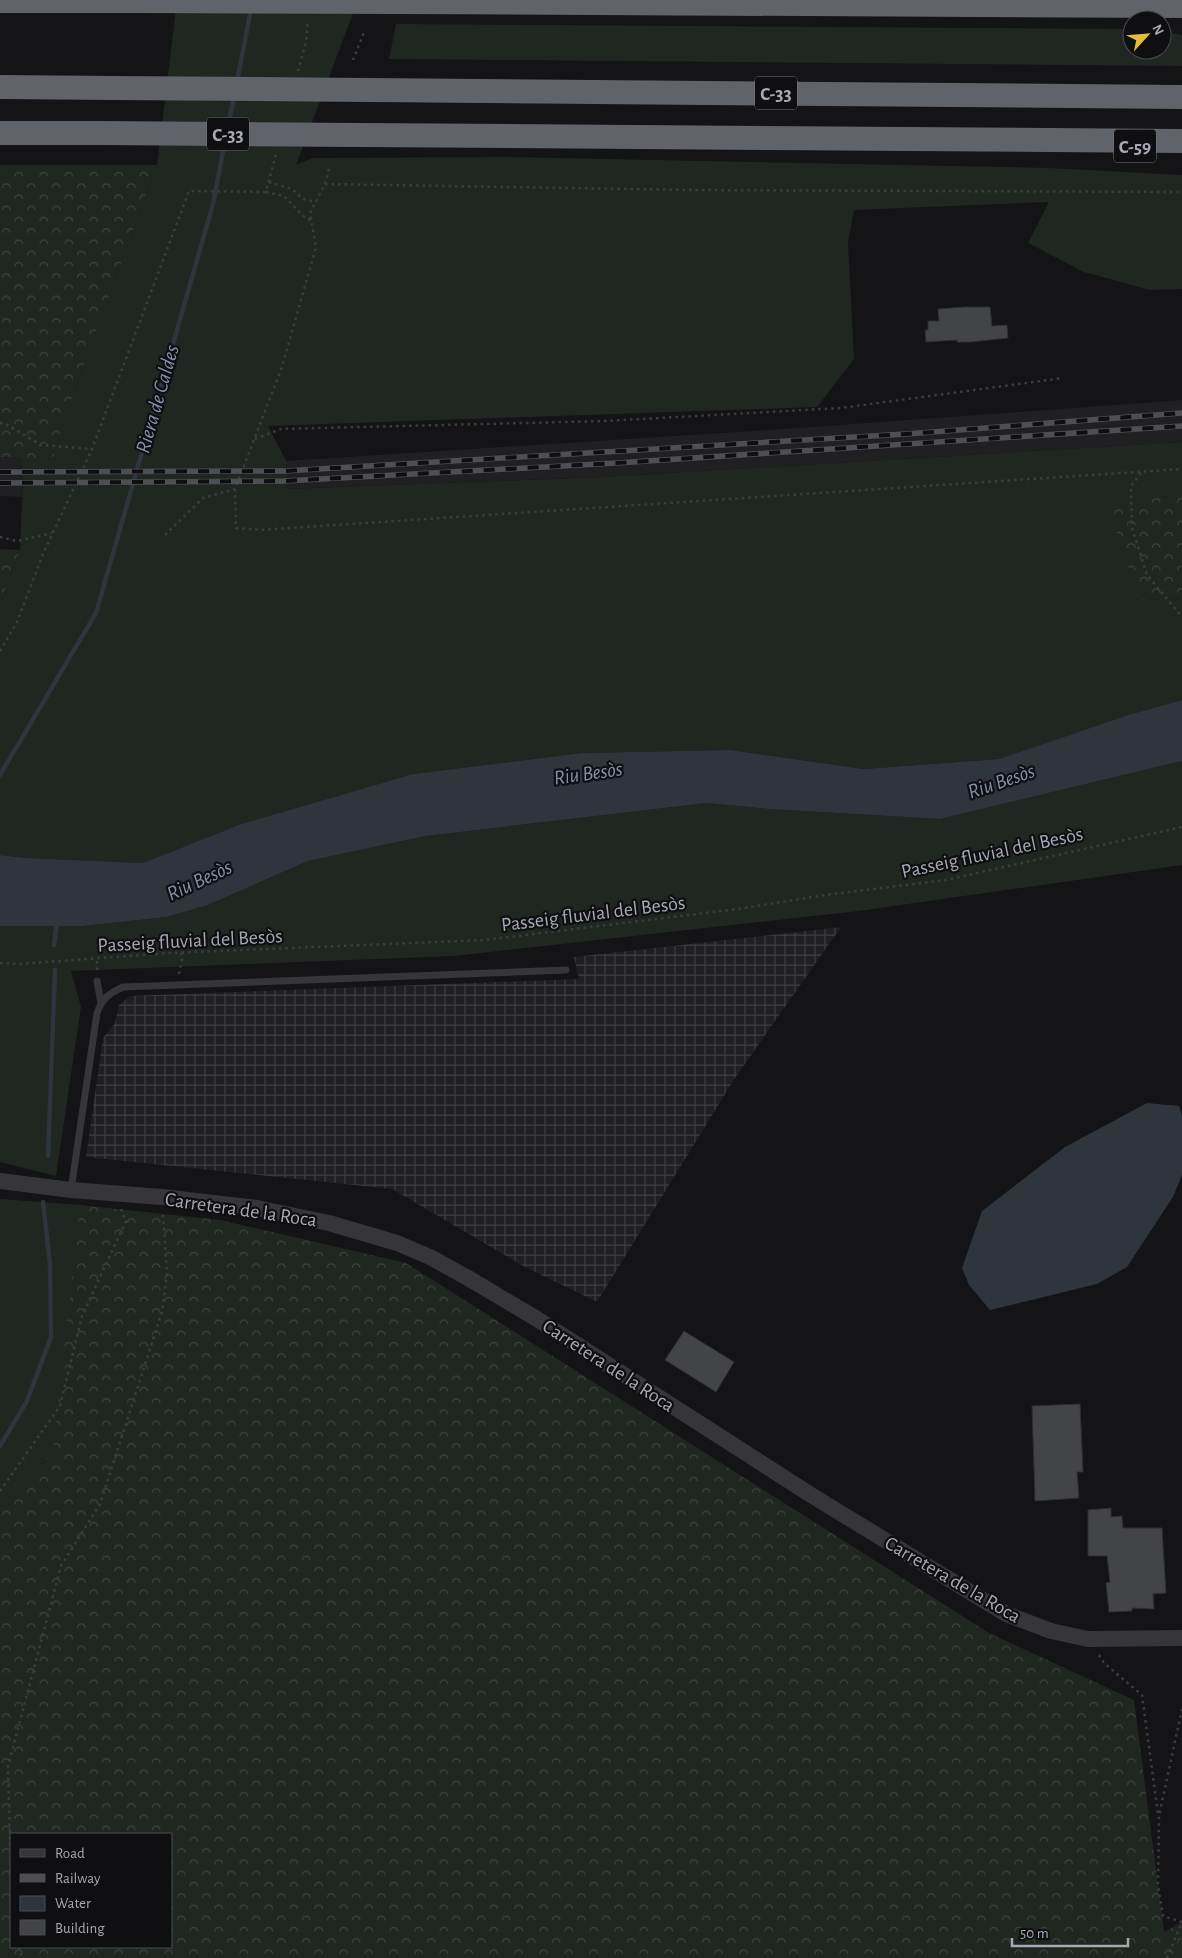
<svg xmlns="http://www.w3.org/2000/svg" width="1182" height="1958" font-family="'Alegreya Sans',sans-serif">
<defs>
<pattern id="industrial-grid" width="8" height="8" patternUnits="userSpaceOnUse" patternTransform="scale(1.25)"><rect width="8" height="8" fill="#202022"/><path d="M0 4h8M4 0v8" fill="none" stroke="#3d3e40"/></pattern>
<pattern id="forest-crowns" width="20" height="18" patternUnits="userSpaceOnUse" patternTransform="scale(1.25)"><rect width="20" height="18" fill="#202721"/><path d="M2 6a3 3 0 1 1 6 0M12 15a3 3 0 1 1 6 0" fill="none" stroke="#3d443f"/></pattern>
</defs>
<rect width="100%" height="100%" fill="#141315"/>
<!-- built -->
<path fill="#202022" d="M1182,400V442L604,477L286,489V461L799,428Z
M0,457L24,458L22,497L0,496Z"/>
<!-- industrial -->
<path fill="url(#industrial-grid)" d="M841,927L735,1078L597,1302L523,1266L392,1189L86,1157L103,1038L115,1023L119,1005L130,996L579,979L574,957Z"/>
<!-- grass -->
<path fill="#202721" d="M177,0H358L296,165L313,158L509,157L1049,168L1182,175V289L1150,290L1084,272L1028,243L1049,202L854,210L848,242L854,359L817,407L268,426L286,461L287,489L604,477L1182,442V495L1161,497L1139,600L1182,598V700L1128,715L999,759L864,769L731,750L581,753L413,774L241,824L143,863L26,858L0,855V604L20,550L23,477L54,456L61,428L157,165Z
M396,24L1132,29V50H1162V31L1182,35V66L389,59Z
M1182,761V865L859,911L454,956L71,971L81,1007L56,1176L0,1162V926H83L167,917L208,905L308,861L426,836L707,803L769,809L940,819Z
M0,1199L82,1205L53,1451L0,1515Z"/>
<!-- forest -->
<path fill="url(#forest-crowns)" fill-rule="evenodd" d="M0,165H157L61,428L54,456L23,477V458L0,457Z
M1182,495V598L1139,600L1110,510L1161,497Z
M0,549L20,550L0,604Z
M80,1205L220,1220L406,1263L989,1633L1134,1700L1164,1932L1182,1922V1958H0V1515L53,1451ZM171,1834V1947H11V1834Z"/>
<!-- water -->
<path fill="#2e353d" d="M1182,700V761L940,819L769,809L707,803L426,836L308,861L208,905L167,917L83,926H0V855L26,858L143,863L241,824L413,774L581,753L731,750L864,769L999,759L1128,715Z
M1147,1103L1179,1106L1182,1116V1175L1173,1197L1127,1267L1097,1284L990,1310L969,1285L962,1268L982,1211L1065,1147Z"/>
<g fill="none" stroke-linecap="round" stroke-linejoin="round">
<!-- stream -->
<path stroke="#2e353d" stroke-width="4.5" d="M237,82L251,9
M228,126L234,97
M0,775L96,613L213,204L225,141
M54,945L57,922
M48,1156L55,970
M0,1446L27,1401L51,1337L50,1264L43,1202"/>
</g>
<!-- building -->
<path fill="#434448" stroke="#2e2e31" d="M964,307H990L992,326L1007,325L1008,338L971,342H957V340L926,342L925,330H928V321H939L938,309Z
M684,1331L734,1362L716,1392L665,1360Z
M1080,1404L1083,1472H1077L1079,1498L1035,1501L1032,1406Z
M1111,1508V1517L1122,1516L1123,1528H1162L1166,1593L1153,1594L1154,1609L1132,1608V1611L1109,1612L1106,1583L1110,1582L1107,1556H1088V1510Z"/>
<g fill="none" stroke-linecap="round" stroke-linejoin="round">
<!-- path -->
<path stroke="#3b3c41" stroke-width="2.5" stroke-dasharray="2.5 4" stroke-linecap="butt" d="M353,60L365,30
M298,71L306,42L308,20
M329,169L325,184L310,213L316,247L282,367L235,489L236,528L260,530L1182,469
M269,182L292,189L303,199L316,202
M325,184L690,190L1182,192
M266,192L284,196L302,215L311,221
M0,423H4L41,445L92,449
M255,439L281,429L605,421L841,408L1063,378
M1141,473L1131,486L1132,528L1147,575L1182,617
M165,535L203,498L235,489
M0,537L17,541L52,533
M0,651L17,622L43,554L92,449L189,191L266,192L276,154
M0,963L19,964L169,953L484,940L738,909L825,895L946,880L1182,827
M97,970V958
M179,974L182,959L181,953
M0,1491L60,1406L82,1316L126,1221L121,1209
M1099,1655L1104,1663L1142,1695L1158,1814
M11,1878L8,1766L61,1566L100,1504L162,1312L167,1274L163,1213
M19,1947L22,1958
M1167,1958L1182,1922L1163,1916L1158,1886L1159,1816L1182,1709"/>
<!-- service -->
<path stroke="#35353a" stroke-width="7" d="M97,981L101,1003
M71,1190L97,1013C102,999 109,993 123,987L566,970"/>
<!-- tertiary -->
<path stroke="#35353a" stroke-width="16" d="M0,1181L71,1190L162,1197L257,1208L329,1223L397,1243L430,1257L468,1278L537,1319L811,1495L1006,1614L1051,1631L1088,1639L1182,1638"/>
<!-- motorway -->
<path stroke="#61636a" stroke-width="24" d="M0,1H137
M394,2L1182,6
M0,87L113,88
M370,90L1182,97
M0,133H99
M358,135L1182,141"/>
<!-- rail casing -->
<g stroke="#4e4f54" stroke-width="5.5">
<path id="rail" d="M0,472L285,471L906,434L1182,413
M0,483L284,481L617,463L1182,426"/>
</g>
<!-- rail -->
<use href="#rail" stroke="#0f0e10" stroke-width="4" stroke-dasharray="11" stroke-linecap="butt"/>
<!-- motorway-bridge -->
<path stroke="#61636a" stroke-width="24" d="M137,1L394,2
M113,88L370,90
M99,133L358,135"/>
</g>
<g text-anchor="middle" stroke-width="4.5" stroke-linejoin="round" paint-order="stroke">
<!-- shield labels -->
<g fill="#0f0e10" stroke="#797a83" stroke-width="1">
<rect x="755" y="76.5" width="42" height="33" rx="4"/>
<rect x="207" y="117.5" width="42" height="33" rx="4"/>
<rect x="1114" y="129.5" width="42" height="33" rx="4"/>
</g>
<g font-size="19" font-weight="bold" fill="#a6a9b4">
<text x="776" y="100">C-33</text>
<text x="228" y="141">C-33</text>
<text x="1135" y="153">C-59</text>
</g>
<!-- street labels -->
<g font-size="20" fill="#a6a9b4" stroke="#0f0e10">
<text transform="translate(992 852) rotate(-12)" y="7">Passeig fluvial del Besòs</text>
<text transform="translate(593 913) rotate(-7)" y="7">Passeig fluvial del Besòs</text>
<text transform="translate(190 940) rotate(-3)" y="7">Passeig fluvial del Besòs</text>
<text transform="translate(241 1209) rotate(8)" y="7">Carretera de la Roca</text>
<text transform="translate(609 1365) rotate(33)" y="7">Carretera de la Roca</text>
<text transform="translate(953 1579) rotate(30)" y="7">Carretera de la Roca</text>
</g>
<!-- water labels -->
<g font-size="21" font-style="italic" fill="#8093ad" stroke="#0f0e10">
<text transform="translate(157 399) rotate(-74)" y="7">Riera de Caldes</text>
<text transform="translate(588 773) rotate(-8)" y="7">Riu Besòs</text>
<text transform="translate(1001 781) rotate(-19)" y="7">Riu Besòs</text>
<text transform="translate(199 880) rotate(-25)" y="7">Riu Besòs</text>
</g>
</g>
<!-- legend -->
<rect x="10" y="1833" width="162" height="115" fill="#0f0e10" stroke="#4b4c52"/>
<rect x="20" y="1849" width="25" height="8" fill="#35353a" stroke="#4b4c52"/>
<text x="55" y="1858" font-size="15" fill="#a6a9b4">Road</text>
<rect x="20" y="1874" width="25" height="8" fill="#4e4f54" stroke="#4b4c52"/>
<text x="55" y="1883" font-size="15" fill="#a6a9b4">Railway</text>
<rect x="20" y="1896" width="25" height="15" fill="#2e353d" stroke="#4b4c52"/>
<text x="55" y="1908" font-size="15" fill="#a6a9b4">Water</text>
<rect x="20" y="1920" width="25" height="15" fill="#434448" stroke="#4b4c52"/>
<text x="55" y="1933" font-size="15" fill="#a6a9b4">Building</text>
<!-- north arrow -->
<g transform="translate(1147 35) rotate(64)"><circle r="24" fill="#0f0e10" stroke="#4b4c52"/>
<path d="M0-4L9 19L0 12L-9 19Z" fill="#e3bb3e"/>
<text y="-8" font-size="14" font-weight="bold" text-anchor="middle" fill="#a6a9b4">N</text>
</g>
<!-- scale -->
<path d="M1012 1938v8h116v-8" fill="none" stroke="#a6a9b4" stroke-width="2.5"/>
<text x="1020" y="1938" font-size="15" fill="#a6a9b4" stroke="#0f0e10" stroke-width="4" paint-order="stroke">50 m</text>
</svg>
